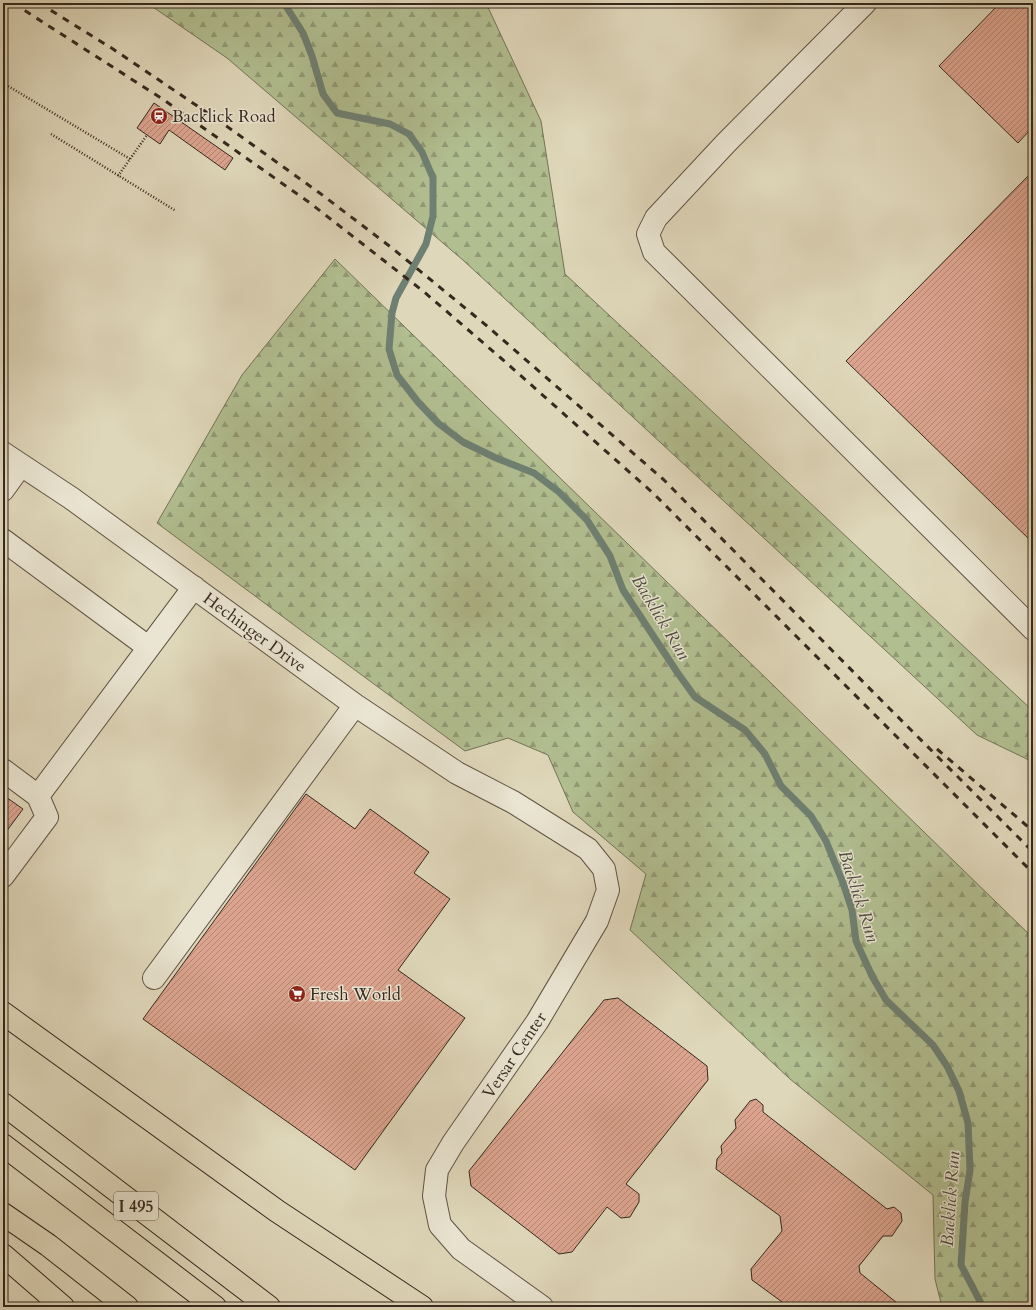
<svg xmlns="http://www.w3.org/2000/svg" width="1036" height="1310" font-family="Cardo,serif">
<defs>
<pattern id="forest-firs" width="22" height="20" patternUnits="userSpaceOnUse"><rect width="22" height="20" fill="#b1be90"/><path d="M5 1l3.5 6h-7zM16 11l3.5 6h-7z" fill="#919a75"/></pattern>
<pattern id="building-hatch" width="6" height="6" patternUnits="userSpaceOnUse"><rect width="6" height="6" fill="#dca48f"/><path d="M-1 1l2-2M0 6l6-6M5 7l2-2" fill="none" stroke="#b38674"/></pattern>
</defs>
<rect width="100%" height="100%" fill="#dfd7ba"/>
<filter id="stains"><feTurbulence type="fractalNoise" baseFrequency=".005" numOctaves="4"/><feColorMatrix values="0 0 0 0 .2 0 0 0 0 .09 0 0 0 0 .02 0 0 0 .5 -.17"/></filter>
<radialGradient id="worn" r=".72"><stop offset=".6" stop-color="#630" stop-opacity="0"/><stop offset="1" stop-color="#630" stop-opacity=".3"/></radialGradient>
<!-- forest -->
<path fill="url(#forest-firs)" stroke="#747357" d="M147,3H486L541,121L565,274L1033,711V762L977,735L464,261L227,58Z
M335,259L1033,938V1307H942L935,1279L933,1195L790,1079L630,930L646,874L573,812L548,755L508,738L465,751L302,631L157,523L242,375Z"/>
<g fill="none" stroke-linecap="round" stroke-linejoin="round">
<!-- stream -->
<path stroke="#6e8073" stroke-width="7" d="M284,3L303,33L312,56L323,94L337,113L390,124L409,134L422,152L433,178V216L426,244L396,298L392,313L389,349L397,375L418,402L438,423L463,442L496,458L534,473L559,492L587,520L610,556L623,590L677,672L695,697L745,730L765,754L781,786L811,816L826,841L843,883L852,910L856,941L872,976L886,1000L933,1045L947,1066L959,1091L968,1123L970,1170L965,1202L961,1265L983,1307"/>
</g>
<!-- building -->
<path fill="url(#building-hatch)" stroke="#36281e" d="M1000,3H1033V133L1030,130L1018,143L939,66Z
M154,103L233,158L225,170L169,130L160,144L137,128Z
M1033,171V543L846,361Z
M1033,556V567L1028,562Z
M306,794L355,829L370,809L429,852L414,873L450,899L398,970L465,1018L355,1170L143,1019Z
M3,795L23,809L3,836Z
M618,998L707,1066L708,1080L626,1184L639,1194V1202L630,1217L621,1218L607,1207L572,1252L559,1254L471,1186L469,1171L604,1000Z
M756,1099L763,1105V1112L887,1209L894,1207L901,1213L902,1221L892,1236H883L859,1266L860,1273L902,1307H789L752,1280L751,1269L782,1231L780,1216L716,1169L717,1159L722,1153L721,1146L736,1128L735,1120L750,1101Z"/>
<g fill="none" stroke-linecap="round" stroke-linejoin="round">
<!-- minor casing -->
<g stroke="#605445" stroke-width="24">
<path id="minor" d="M865,3L726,143L656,218L648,234L654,252L1033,629
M3,453L71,498L355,705L457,773L513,802L588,849L604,869L608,890L597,921L537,1022L453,1143L437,1170L434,1196L440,1225L461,1249L542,1307
M3,490L21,465
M3,540L148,647
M3,770L38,796L47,817L3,876
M38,796L194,587
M154,978L355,705"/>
</g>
<!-- highway casing -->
<g stroke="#36281e" stroke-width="24">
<path id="highway" d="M3,1013L277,1211L422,1307
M3,1104L269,1307
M3,1145L215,1307
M3,1214L48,1245L127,1307
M3,1255L63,1307"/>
</g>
<!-- path -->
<path stroke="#36281e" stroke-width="2.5" stroke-dasharray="1 2" stroke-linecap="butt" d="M3,83L130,159
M51,134L176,211
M118,176L147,135"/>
<!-- minor -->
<use href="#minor" stroke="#eae5d2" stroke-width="22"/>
<!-- highway -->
<use href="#highway" stroke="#dfd7ba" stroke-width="22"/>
<!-- rail -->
<path stroke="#36281e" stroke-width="3" stroke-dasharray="7 7" stroke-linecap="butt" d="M13,3L164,100L310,203L423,291L502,359L653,493L1033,873
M39,3L113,49L218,120L321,194L392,248L487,326L664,480L883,702L1033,852
M937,749L1033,831"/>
</g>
<!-- icons -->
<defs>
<g id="station-disc" transform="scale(0.9)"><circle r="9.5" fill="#8f2418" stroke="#eae5d2"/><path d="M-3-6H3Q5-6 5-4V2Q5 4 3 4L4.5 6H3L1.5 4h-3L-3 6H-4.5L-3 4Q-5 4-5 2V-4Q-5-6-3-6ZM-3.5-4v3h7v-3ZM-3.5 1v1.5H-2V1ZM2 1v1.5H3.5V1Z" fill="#fff"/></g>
<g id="supermarket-disc" transform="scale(0.9)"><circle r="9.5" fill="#8f2418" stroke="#eae5d2"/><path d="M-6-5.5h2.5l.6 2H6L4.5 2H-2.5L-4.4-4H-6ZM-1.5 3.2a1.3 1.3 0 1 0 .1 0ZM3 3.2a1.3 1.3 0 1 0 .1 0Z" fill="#fff"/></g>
</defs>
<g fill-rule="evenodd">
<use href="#station-disc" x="159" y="116"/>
<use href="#supermarket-disc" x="297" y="994"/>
</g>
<g text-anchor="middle" stroke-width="3" stroke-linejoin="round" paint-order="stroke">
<!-- shield labels -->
<rect fill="#eae5d2" stroke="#6c6154" stroke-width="1" x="114" y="1192" width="44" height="28" rx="3"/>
<g font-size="16" font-weight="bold" fill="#36281e">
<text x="136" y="1212">I 495</text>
</g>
<!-- poi labels -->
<g font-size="17" fill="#36281e" stroke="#eae5d2" text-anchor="start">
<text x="172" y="122">Backlick Road</text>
<text x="310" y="1000">Fresh World</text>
</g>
<!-- street labels -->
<g font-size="17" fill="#36281e" stroke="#eae5d2">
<text transform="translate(255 632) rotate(36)" y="6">Hechinger Drive</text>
<text transform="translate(514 1055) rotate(-56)" y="6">Versar Center</text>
</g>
<!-- water labels -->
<g font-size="18" font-style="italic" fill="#4e4c42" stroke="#eae5d2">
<text transform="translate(661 617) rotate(59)" y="6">Backlick Run</text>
<text transform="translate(859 896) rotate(72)" y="6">Backlick Run</text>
<text transform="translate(950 1199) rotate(-86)" y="6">Backlick Run</text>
</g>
</g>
<!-- margin -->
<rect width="1036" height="1310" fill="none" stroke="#dfd7ba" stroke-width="16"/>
<rect x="4" y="4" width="1028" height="1302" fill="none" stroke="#36281e" stroke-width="2"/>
<rect x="8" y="8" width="1020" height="1294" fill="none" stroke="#36281e"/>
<rect width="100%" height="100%" filter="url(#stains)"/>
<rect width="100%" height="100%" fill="url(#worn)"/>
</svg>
